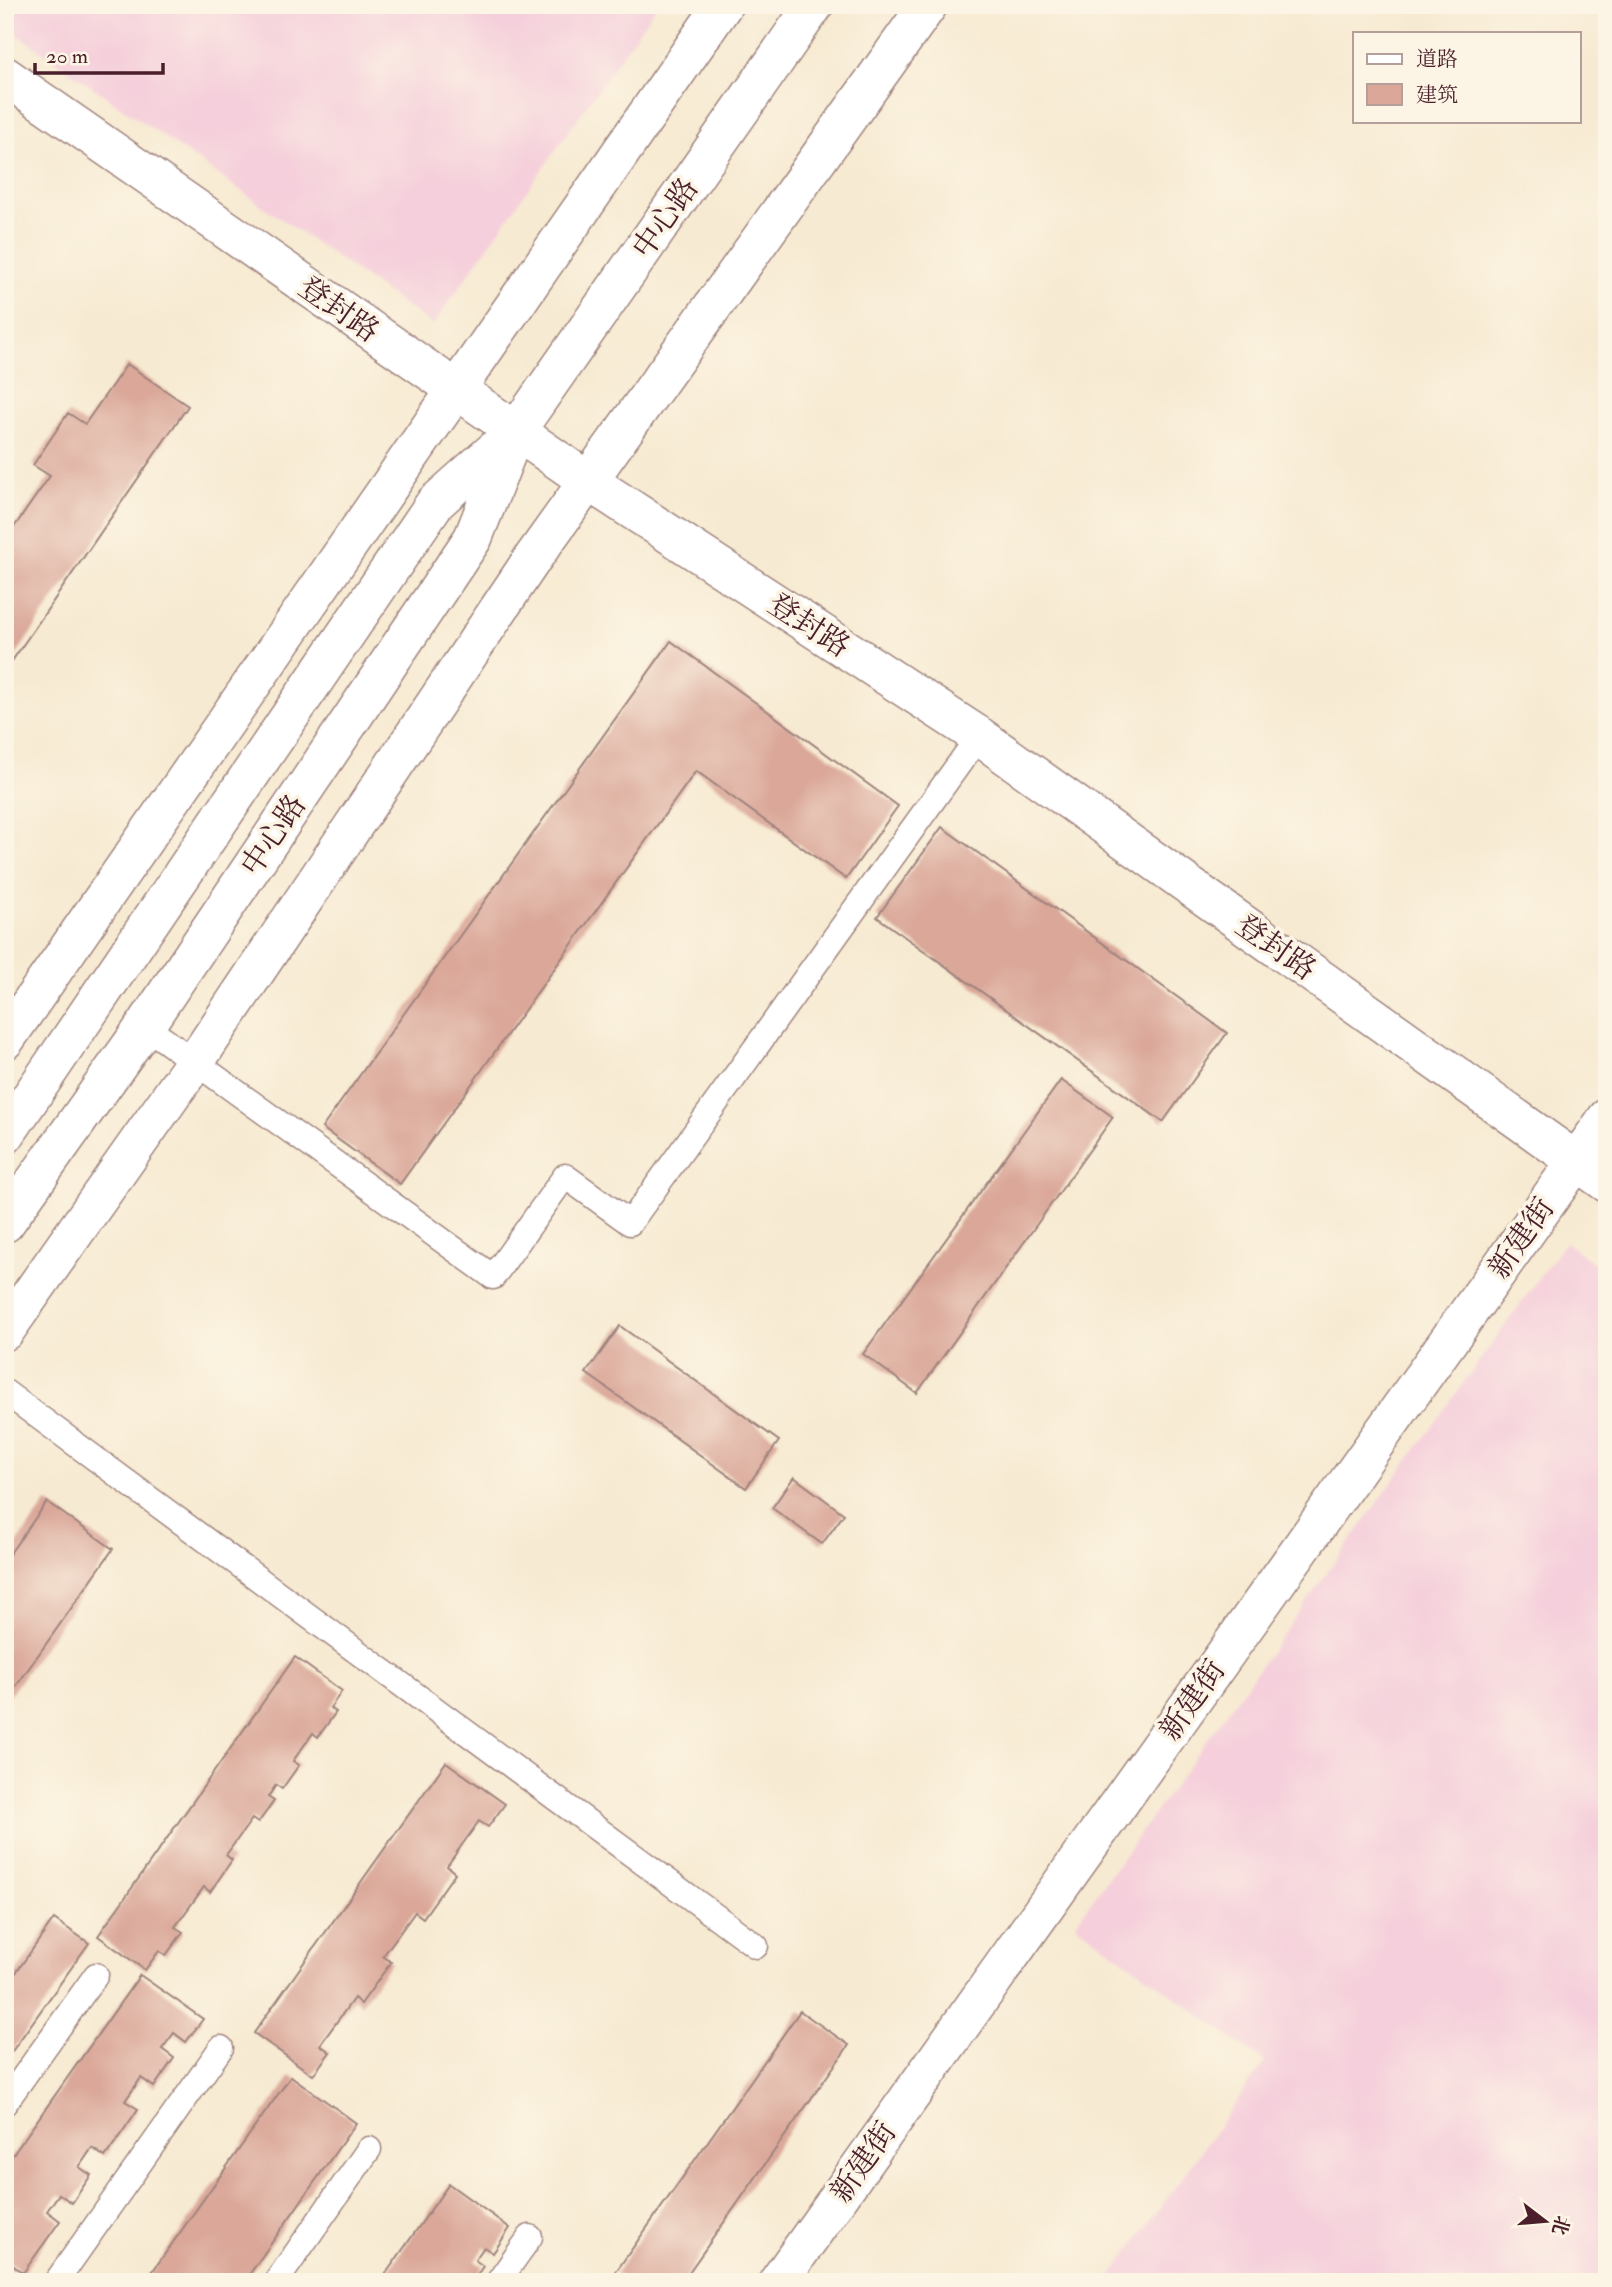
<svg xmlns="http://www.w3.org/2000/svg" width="1612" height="2287" font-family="'IM FELL Double Pica','Noto Serif SC',serif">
<rect width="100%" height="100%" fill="#fcf5e5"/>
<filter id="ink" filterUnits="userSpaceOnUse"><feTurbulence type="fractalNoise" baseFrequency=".0143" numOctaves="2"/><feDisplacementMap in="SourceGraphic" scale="14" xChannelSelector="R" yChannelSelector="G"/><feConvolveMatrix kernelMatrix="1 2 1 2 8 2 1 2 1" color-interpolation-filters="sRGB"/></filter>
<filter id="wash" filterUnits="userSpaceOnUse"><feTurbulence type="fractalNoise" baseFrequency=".00686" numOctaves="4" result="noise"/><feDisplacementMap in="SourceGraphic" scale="28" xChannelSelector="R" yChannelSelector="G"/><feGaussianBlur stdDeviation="1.57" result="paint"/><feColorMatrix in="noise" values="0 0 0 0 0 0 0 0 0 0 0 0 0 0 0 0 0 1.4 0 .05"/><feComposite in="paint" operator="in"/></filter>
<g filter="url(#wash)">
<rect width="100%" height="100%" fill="#f7ead2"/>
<!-- built -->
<path fill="#f5cfdb" d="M5,5H657L433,325L5,26Z
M1565,1242L1607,1273V2282H1107L1265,2062L1075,1924Z"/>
<g id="blocks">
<!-- building -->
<path fill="#daa799" d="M127,364L188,406L5,671V540L50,476L33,465L68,413L85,424Z
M671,641L898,806L846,879L696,771L400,1184L322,1128Z
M942,827L1227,1033L1163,1122L877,917Z
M1061,1080L1113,1117L917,1393L863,1354Z
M620,1326L779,1441L746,1488L586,1373Z
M794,1477L844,1514L822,1544L772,1508Z
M47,1502L113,1549L5,1702V1560Z
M295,1657L342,1691L330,1708L336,1712L318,1737L313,1733L293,1761L299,1765L282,1789L276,1785L268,1797L274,1801L258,1823L252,1819L226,1855L232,1860L210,1892L204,1887L175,1927L183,1932L166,1955L159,1951L145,1970L98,1936Z
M446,1762L505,1804L488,1827L479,1821L447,1866L455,1873L423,1918L415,1912L383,1956L391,1962L361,2004L354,1998L320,2045L330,2052L313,2075L254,2033Z
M54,1919L89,1943L5,2061V1988Z
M140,1975L203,2019L186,2042L174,2033L162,2049L174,2058L154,2087L141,2078L125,2101L138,2109L105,2157L92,2148L79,2167L91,2175L72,2203L59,2194L47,2211L60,2221L23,2273L10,2263L5,2271V2166Z
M800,2011L849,2045L682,2282H627L615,2273Z
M291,2076L356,2123L244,2282H145Z
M449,2184L510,2228L493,2253L484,2247L475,2260L483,2266L473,2282H380Z"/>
</g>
</g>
<g filter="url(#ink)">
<use href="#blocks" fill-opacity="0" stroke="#a0847e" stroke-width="2"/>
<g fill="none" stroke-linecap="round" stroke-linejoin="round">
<!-- service casing -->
<g stroke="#a0847e" stroke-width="27">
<path id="service" d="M145,1026L493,1277L565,1176L630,1223L979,736
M5,1392L756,1946
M5,2103L96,1975
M56,2282L221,2048
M276,2282L369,2149
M498,2282L530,2237"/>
</g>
<!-- minor casing -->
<g stroke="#a0847e" stroke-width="41">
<path id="minor" d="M5,1040L723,5
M5,1331L195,1062L533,558L928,5
M778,2282L1607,1118"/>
</g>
<!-- secondary casing -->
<g stroke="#a0847e" stroke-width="41">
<path id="secondary" d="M5,76L588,481L979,736L1607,1183
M5,1135L435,503L516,431L814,5
M5,1223L145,1026L473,538L512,440"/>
</g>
<!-- service -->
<use href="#service" stroke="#fff" stroke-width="24"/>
<!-- minor -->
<use href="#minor" stroke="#fff" stroke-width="38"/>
<!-- secondary -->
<use href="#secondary" stroke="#fff" stroke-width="38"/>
</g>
</g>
<g text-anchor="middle" stroke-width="7" stroke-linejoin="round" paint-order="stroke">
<!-- street labels -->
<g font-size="30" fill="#4a1f2b" stroke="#fcf5e5">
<text transform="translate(665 218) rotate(-55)" y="10">中心路</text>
<text transform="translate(339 309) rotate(35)" y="10">登封路</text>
<text transform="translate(809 625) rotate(33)" y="10">登封路</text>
<text transform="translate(273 835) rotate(-56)" y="10">中心路</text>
<text transform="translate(1276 947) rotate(35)" y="10">登封路</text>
<text transform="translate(1521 1238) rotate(-55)" y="10">新建街</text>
<text transform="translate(1192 1700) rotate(-55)" y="10">新建街</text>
<text transform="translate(863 2162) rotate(-55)" y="10">新建街</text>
</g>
</g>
<!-- margin -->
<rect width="1612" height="2287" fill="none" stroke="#fcf5e5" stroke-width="28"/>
<!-- legend -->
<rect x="1353" y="32" width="228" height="91" fill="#fcf5e5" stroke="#b59f9b" stroke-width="2"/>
<rect x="1367" y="54" width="35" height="10" fill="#ffffff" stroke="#b59f9b" stroke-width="2"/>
<text x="1416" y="66" font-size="21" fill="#4a1f2b">道路</text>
<rect x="1367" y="84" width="35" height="21" fill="#daa799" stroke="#b59f9b" stroke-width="2"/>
<text x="1416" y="102" font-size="21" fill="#4a1f2b">建筑</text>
<!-- north arrow -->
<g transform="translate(1545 2221) rotate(106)" stroke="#fcf5e5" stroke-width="5" paint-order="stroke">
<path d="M0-5L12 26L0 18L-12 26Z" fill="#4a1f2b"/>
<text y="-10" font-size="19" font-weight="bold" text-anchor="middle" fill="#4a1f2b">北</text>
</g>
<!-- scale -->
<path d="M35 63v10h128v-10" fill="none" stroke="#4a1f2b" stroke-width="3.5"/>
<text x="46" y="63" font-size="21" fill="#4a1f2b" stroke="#fcf5e5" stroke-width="5" paint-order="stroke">20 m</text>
</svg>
